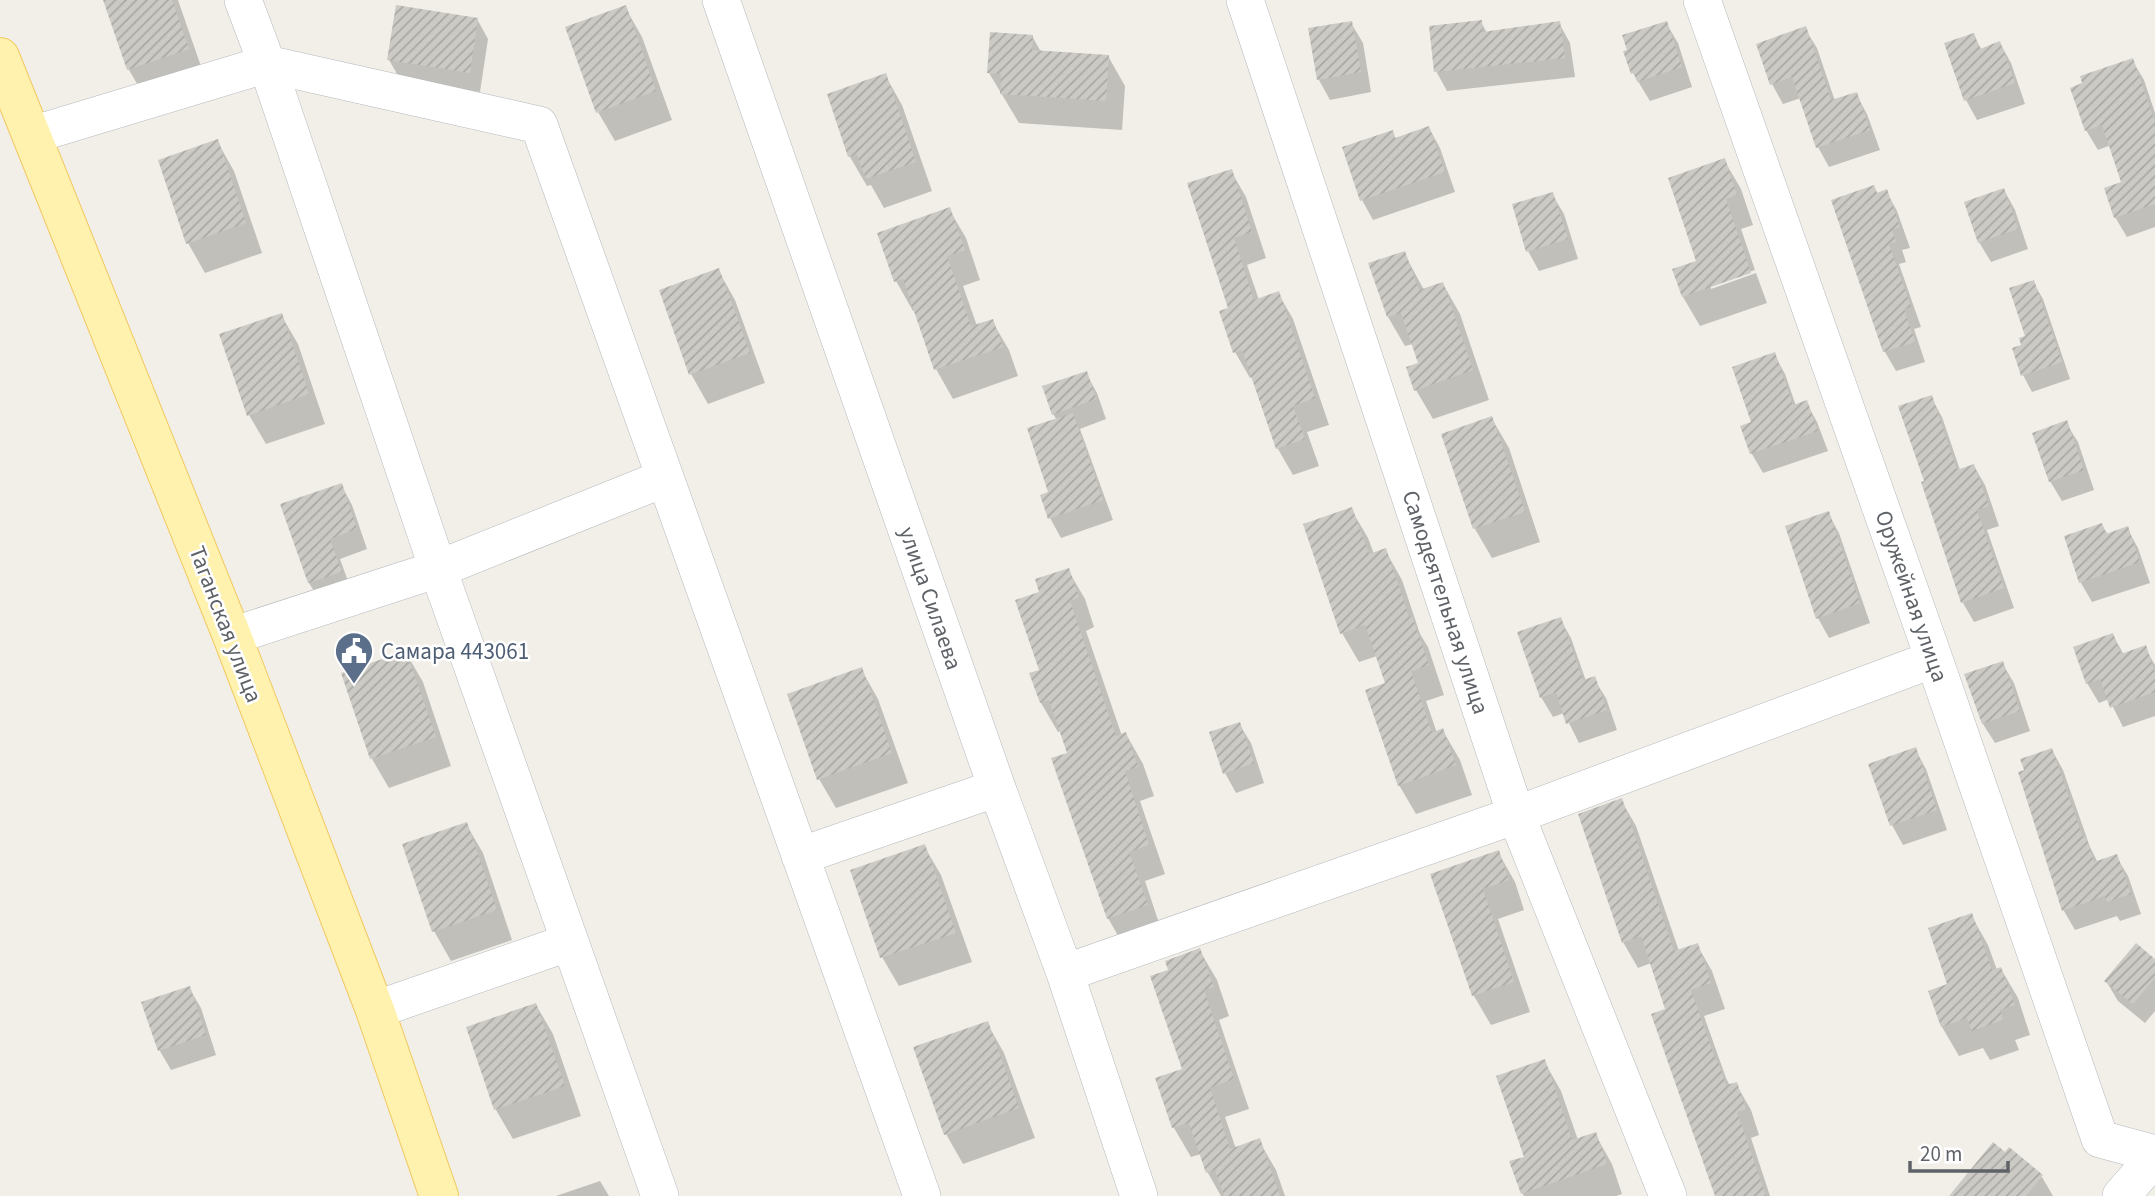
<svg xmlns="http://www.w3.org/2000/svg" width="2155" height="1196" font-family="'Source Sans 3',sans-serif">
<defs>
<pattern id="building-hatch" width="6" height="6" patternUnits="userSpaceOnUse" patternTransform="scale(1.75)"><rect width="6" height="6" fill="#cccac5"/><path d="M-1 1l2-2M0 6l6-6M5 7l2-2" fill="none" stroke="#a9a8a4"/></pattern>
</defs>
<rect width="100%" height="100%" fill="#f1efe8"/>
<!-- shadow -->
<path fill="#0003" d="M105,0H178L205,78L146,99L129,70Z
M625,7L642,37L672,120L615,141L598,112Z
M477,19L488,39L480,92L400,79L389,60Z
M1481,22L1487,33L1559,23L1570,43L1575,77L1447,91L1436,71Z
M1351,23L1363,43L1371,92L1330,100L1319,80L1310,30Z
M1666,23L1678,43L1692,87L1650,101L1633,73L1626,52Z
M1805,29L1817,48L1835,101L1856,94L1867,114L1880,150L1829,167L1818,147L1801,98L1783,104L1772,84Z
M1973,35L1982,50L2000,43L2011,63L2025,104L1977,120L1966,100Z
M1032,36L1041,52L1108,56L1125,86L1122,130L1019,123L989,73Z
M2132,60L2144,80L2155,113V227L2127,237L2115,217L2124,183L2111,145L2098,150L2086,130Z
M885,75L902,105L932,191L884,208L871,185L867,186L850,157L829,95Z
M1429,128L1440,148L1455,192L1373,220L1362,200L1344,148L1392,132L1396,140Z
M217,141L234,171L262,253L205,273L188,243Z
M1724,160L1741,189L1753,225L1741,229L1755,270L1711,285V289L1756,273L1767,303L1700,326L1683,297L1698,262Z
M1231,171L1246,197L1266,258L1247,265L1259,300L1278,293L1293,319L1329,425L1307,432L1319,466L1293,475L1278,449L1253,377L1250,378L1235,352L1231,309Z
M1874,187L1878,194L1886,191L1897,211L1910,248L1902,250L1906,262L1899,264L1921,327L1914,329L1925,362L1896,371L1885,352L1833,201Z
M2004,190L2015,210L2028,249L1991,262L1979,242Z
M1552,194L1564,214L1578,259L1539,271L1528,251Z
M949,209L966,238L980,280L963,286L977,326L992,321L1009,350L1018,376L953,399L936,369L916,310L913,311L896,281Z
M1404,253L1424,290L1443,284L1460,314L1489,400L1433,419L1416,390L1420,364L1413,344L1405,346L1388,317L1371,265Z
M718,270L735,300L765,383L708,404L691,374Z
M2033,282L2043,299L2070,379L2032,392L2023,375V346L2028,337Z
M281,315L298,344L325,424L266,444L249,415Z
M1774,354L1785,374L1796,406L1806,402L1817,422L1828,451L1763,473L1752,454L1743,427L1753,423Z
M1086,373L1097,393L1106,419L1080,429L1113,520L1061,538L1050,518L1057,420L1053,414Z
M1931,397L1942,417L1960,470L1974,466L1985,485L1999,526L1987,530L2014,608L1974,622L1963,603L1923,483L1926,482Z
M1492,419L1509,448L1540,542L1492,558L1475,529L1443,435Z
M2066,423L2078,442L2094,490L2062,501L2050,481Z
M341,485L352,505L367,549L340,559L352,592L321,602L309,583L282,505Z
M1351,509L1368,538L1374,554L1385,550L1402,580L1420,634L1428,647L1444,695L1426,701L1437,733L1443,731L1460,760L1472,795L1416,814L1399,785L1387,684L1377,656L1359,662L1342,633Z
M1828,513L1839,533L1870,623L1829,638L1818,618Z
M2102,525L2108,535L2127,528L2138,548L2150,583L2092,602L2081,583L2066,537Z
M1068,570L1085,599L1094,627L1086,631L1122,736L1126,734L1143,764L1154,796L1140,801L1165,874L1145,881L1163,935L1125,948L1108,918L1069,754L1062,731L1058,732L1041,703L1032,674L1041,671V593Z
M1560,619L1571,638L1586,681L1594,679L1606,698L1617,730L1579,743L1564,713L1553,717L1541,697Z
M2113,635L2124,655L2145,648L2155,665V716L2123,727L2109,699L2099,703L2087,683Z
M406,653L423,682L451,766L389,788L372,759L343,674Z
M2002,663L2014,683L2030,731L1995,743L1983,724L1966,676Z
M861,669L878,699L908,783L836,808L819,779Z
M1239,724L1251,743L1264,783L1236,793L1225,773Z
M1915,749L1926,769L1947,830L1903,845L1892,825Z
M2052,750L2063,770L2090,847L2098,863L2116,856L2128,876L2141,914L2120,921L2117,916L2075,930L2064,911L2020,774Z
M1621,800L1636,826L1679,951L1697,945L1712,971L1725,1009L1704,1016L1726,1078L1730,1086L1736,1084L1751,1110L1759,1135L1751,1138L1770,1196H1716L1667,1010L1651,963L1638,968L1623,942Z
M466,824L483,853L512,940L451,961L434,931Z
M924,846L941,875L972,962L899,986L882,957Z
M1498,852L1515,882L1524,910L1498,919L1530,1012L1491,1025L1474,996L1433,875Z
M1971,915L1988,945L1997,970L2001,969L2018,998L2030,1035L2015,1040L2019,1050L1990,1060L1983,1048L1959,1056L1942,1027L1930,992L1949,985Z
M1200,951L1217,980L1229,1016L1219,1020L1249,1109L1225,1117L1236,1149L1259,1141L1276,1170L1285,1196H1221L1208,1173L1201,1154L1191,1157L1174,1128L1158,1079L1184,1070L1171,971Z
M2155,961V1011L2145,1023L2118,1001L2106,981Z
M189,988L201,1008L216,1055L171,1070L160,1051L143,1003Z
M536,1005L553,1034L581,1116L513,1139L496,1110L468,1028Z
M987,1023L1004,1053L1035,1138L963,1164L946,1134Z
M1544,1061L1561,1091L1578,1140L1595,1134L1612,1164L1622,1194L1616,1196H1524L1522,1193L1526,1158Z
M2042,1177L2053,1196H1951Z
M600,1181L609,1196H556Z"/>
<!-- building -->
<path fill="url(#building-hatch)" d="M103,0H172L189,49L127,70Z
M396,5L478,18L470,73L387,60Z
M626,5L656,91L596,113L565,27Z
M1482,20L1483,32L1560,21L1565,58L1434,72L1429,26Z
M1352,21L1361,72L1317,80L1308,28Z
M1667,21L1682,67L1637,82L1634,73L1631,74L1623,51L1627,50L1622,35Z
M1806,26L1831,100L1857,92L1870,130L1816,148L1792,77L1770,85L1756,44Z
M990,32L1033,35L1032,50L1109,55L1106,101L1000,94L1001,74L987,73Z
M1974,33L1980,49L2000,41L2015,83L1964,101L1944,43Z
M2133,58L2155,122V204L2114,218L2104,188L2121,182L2102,125L2085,131L2070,88L2082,83L2080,76Z
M886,73L916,162L866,179L857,155L848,157L827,94Z
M1429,126L1445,172L1360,201L1342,147L1393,130L1395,138Z
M218,139L246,223L186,244L158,160Z
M1725,158L1737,195L1726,199L1751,273L1682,297L1672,269L1696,261L1668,178Z
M1232,169L1252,232L1234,238L1254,300L1279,291L1315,398L1293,406L1305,439L1276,449L1242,350L1233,353L1219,311L1228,308L1187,183Z
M1874,185L1877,193L1887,189L1900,227L1892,230L1896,242L1889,244L1911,307L1904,309L1915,342L1883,352L1831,200Z
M2004,188L2018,229L1978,243L1964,202Z
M1553,192L1568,239L1526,252L1512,204Z
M950,207L965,250L947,256L971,326L993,319L1003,347L934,370L903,279L894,282L877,233Z
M1405,251L1419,290L1443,282L1473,370L1414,391L1406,367L1418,363L1401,313L1387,317L1368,263Z
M719,268L750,353L689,375L659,290Z
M2034,280L2062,362L2021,376L2012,348L2021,345L2019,338L2025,336L2009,288Z
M282,313L309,394L247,416L219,334Z
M1775,352L1793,405L1807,400L1818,431L1750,454L1740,426L1751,422L1732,367Z
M1087,371L1096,399L1052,415L1042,386Z
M1932,395L1957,470L1974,464L1989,506L1977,510L2004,588L1961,603L1921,482L1924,481L1898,406Z
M1073,413L1103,500L1048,519L1040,495L1048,492L1027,428Z
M1492,416L1525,512L1473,529L1441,434Z
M2067,420L2084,470L2049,482L2032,433Z
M342,483L357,529L330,539L342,572L308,583L280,504Z
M1352,507L1369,554L1386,548L1409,617L1412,616L1429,665L1411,671L1432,733L1443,728L1456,765L1398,786L1365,690L1385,683L1365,625L1340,634L1303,524Z
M1829,511L1860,603L1816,619L1785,526Z
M2102,523L2106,534L2128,526L2140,562L2079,583L2064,536Z
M1069,568L1079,597L1070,601L1116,736L1126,732L1138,767L1125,771L1149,845L1129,852L1148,905L1107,919L1051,758L1067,753L1049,700L1040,703L1029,673L1039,670L1015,600L1039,592L1035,579Z
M1561,617L1583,680L1595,676L1607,710L1566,724L1556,692L1540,698L1517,632Z
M2113,633L2121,654L2146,645L2155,673V692L2110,708L2100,679L2086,684L2073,647Z
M406,651L436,737L370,759L341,673Z
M2003,661L2020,711L1982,724L1964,674Z
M862,667L892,753L817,780L787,694Z
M1240,722L1254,763L1223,774L1209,732Z
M1916,747L1937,810L1890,826L1868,764Z
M2052,748L2083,838L2086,837L2094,862L2117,854L2131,894L2107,902L2105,896L2062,911L2018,772L2024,770L2020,759Z
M1622,798L1674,951L1698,943L1711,983L1691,990L1716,1061H1718L1726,1085L1737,1082L1746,1109L1737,1112L1766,1196H1715L1651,1014L1665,1009L1641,936L1622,943L1578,814Z
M467,822L497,910L432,932L402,844Z
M925,844L956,933L880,958L850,870Z
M1499,850L1509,880L1483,889L1514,982L1472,996L1430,874Z
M1972,913L1992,970L2001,967L2015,1005L2000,1010L2003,1020L1972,1031L1967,1018L1941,1027L1928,991L1947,984L1928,928Z
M2136,943L2155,959V978L2133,1004L2104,981Z
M1200,948L1214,987L1204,990L1234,1079L1210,1088L1230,1149L1260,1138L1280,1196H1224L1215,1170L1206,1173L1189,1123L1172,1128L1155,1078L1182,1069L1150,976L1168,970L1165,961Z
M190,986L206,1035L158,1051L141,1002Z
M536,1003L565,1086L494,1110L466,1027Z
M988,1021L1019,1108L944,1135L913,1047Z
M1545,1059L1572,1140L1596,1132L1607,1164L1521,1194L1509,1161L1524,1157L1496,1076Z
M1993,1142L2005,1152L2009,1147L2043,1175L2026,1196H1949Z"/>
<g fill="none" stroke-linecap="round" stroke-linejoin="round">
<!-- minor casing -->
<g stroke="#b5b8bc" stroke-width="38">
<path id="minor" d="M243,0L267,64L539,125L922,1196
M721,0L997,788L1065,973L1139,1196
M1245,0L1516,815L1668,1196
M1702,0L1934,659L2100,1139L2155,1154
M32,135L267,64L438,569L660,1196
M232,636L438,569L665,478
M800,856L997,788
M1065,973L1516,815L1934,659
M375,1010L570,942
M2121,1196L2155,1157"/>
</g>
<!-- major casing -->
<g stroke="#f2c960" stroke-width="40">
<path id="major" d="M0,57L232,636L375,1010L439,1196"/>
</g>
<!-- minor -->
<use href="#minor" stroke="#fff" stroke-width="37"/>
<!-- major -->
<use href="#major" stroke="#fff2af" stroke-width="38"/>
</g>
<!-- icons -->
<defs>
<g id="civic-pin" transform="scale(2.0125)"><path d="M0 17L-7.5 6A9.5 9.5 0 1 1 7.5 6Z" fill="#5c6f8a" stroke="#fff"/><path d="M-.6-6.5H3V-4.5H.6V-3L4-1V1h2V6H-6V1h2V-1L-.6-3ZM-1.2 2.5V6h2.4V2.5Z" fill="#fff"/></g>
</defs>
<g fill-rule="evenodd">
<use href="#civic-pin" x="354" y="651"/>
</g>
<g text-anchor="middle" stroke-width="5" stroke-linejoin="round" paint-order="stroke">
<!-- street labels -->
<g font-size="23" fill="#5f6368" stroke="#fff">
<text transform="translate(1912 596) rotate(71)" y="8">Оружейная улица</text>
<text transform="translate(931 598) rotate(71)" y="8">улица Силаева</text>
<text transform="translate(1446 602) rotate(72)" y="8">Самодеятельная улица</text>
<text transform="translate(226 624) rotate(69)" y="8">Таганская улица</text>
</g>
<!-- service labels -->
<g font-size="23" fill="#4e5e75" stroke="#fff" text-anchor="start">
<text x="381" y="659">Самара 443061</text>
</g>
</g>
<!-- scale -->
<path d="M1910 1161v10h98v-10" fill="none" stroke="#5f6368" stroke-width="3.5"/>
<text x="1920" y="1161" font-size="21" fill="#5f6368" stroke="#ffffff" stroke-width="5" paint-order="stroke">20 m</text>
</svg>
